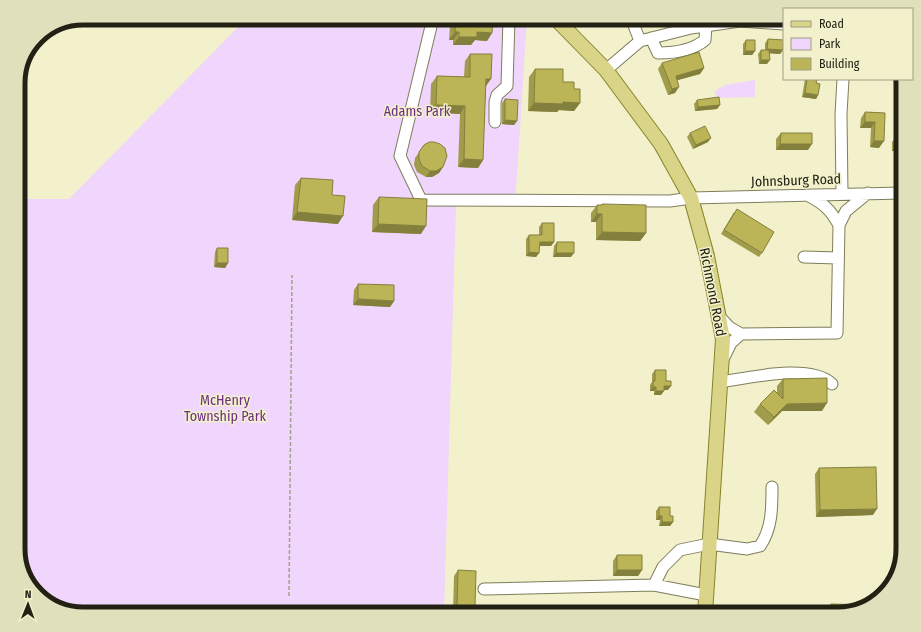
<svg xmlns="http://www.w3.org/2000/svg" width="921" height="632" font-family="'Fira Sans Condensed',sans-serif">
<rect width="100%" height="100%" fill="#f2f1cc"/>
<!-- green -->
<path fill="#f0d5fc" d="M247,18H527L515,206L456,205L444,614H83L47,603L27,581L18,553V199H69Z
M755,80V97L716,98L715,91L725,85Z"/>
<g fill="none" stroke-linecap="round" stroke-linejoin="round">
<!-- minor casing -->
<g stroke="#7e7d5b" stroke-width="13">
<path id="minor" d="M433,18L400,156L421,200L670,201L691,198L903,193
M631,18L640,41
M651,38L658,53C673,53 693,50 705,40L706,26
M606,70L640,41L691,28L740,21L784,24
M495,122V102L497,95L507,86L509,18
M842,194L841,114L843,79
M807,195C823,203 830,209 839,225
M804,257L838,258
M718,315L729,327L741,334L837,333L839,225L846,211L868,193
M723,359L731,343L741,334
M720,382C748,378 810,363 832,384
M654,585L663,567L680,550L709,544L747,549L760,546C772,529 772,508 772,487
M484,589L654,585L706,595"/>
</g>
<!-- major casing -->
<g stroke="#88832b" stroke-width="16">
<path id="major" d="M555,18L606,70L661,144L691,198L707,256L723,339L705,614"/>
</g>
<!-- path -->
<path stroke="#a3a286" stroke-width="1.5" stroke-dasharray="4 2" stroke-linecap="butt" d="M289,596L292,275"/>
<!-- minor -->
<use href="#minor" stroke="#fff" stroke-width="11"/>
<!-- major -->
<use href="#major" stroke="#d9d487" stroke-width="14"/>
</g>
<!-- wall -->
<path fill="#a19c4b" d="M446,18H493L492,33L487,41L475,40L471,45H453V40H449L450,26H446Z
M768,39L783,50L780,54L769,53L767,64H759L758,54L761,50H765V43Z
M746,40L755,51L752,55H743V44Z
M470,54L486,86H485L483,160L478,168L458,167L460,114L430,112L431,84L437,76L464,77L465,61Z
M662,63L704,68L700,74L677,80L675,93L668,95L658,69Z
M535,69L563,82L574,89L580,103L574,111L559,110L557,112L528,111L529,77Z
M805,79H817L816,83L818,95L816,99L802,97Z
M505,99L517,121L514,125L502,124V103Z
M697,100L720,105L717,109L695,111L694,104Z
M865,112L885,113L879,148L870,147L871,128H860L861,118Z
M690,133L708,142L693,149L687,137Z
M781,133L808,150H776V139Z
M895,138H903V151H892V142Z
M424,145L443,167L439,173L432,177H426L417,172L414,165L415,158Z
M301,178L332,195L338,224L292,220L295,185Z
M379,197L421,234L372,232L373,205Z
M602,204L646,233L640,241L596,240V222H591V213L597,205H601Z
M734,212L762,253L759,257L721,234Z
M542,223L554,242L551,246H539V253L536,257L526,256V239L529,235H539V227Z
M557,242L571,257H553L554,246Z
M217,248L228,263L225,268L214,267L215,252Z
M358,284L394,301L390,307L353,305L354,290Z
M655,370L666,381L668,390H664L661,395H654V391H650V385L652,382V374Z
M783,379L822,411H782L768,425L754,412L760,404L777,394V386Z
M819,468L873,515L816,517L815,474Z
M659,507L670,516L673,522L670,526H659L660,520H656V511Z
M617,555L642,570L638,576H613V561Z
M458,570L475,606L471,612H453L454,576Z
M831,604L838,614H825V612Z"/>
<!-- shaded-wall -->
<path fill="#837f3d" d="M451,18H455L450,26H446Z
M455,32H459L453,40H449Z
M477,32L492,33L487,41L475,40L471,45H453L459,37Z
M767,49L783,50L780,54L764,53Z
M745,51H755L752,55H743Z
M761,60H770L767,64H759Z
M704,68L700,74L671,82L676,76Z
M486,79H491L486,86H480Z
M679,87L675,93L668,95L672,89Z
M805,93L818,95L816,99L802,97Z
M563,102L580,103L574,111L559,110L557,112L528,111L534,103Z
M436,105L465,106L460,114L430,112Z
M720,105L717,109L695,111L698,107Z
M505,120L517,121L514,125L502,124Z
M865,122H875L871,128H860Z
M711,138L708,142L693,149L696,145Z
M874,141H884L879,148L870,147Z
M780,144H812L808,150H776Z
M895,147H903V151H892Z
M464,159L483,160L478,168L458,167Z
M443,167L439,173L432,177H426L430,171Z
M297,212L343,216L338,224L292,220Z
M597,214H602L596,222H591Z
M378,224L426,226L421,234L372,232Z
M602,232L646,233L640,241L596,240Z
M540,242H554L551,246H537Z
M529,252L539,253L536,257L526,256Z
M556,253H574L571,257H553Z
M217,263H228L225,268L214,267Z
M358,299L394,301L390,307L353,305Z
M664,386H671L668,390H661Z
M653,387H656L654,391H650Z
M656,391H664L661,395H654Z
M827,403L822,411H782L768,425L774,417L787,404Z
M877,509L873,515L816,517L820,510Z
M659,516H662L660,520H656Z
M662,522H673L670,526H659Z
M617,570H642L638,576H613Z
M457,606H475L471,612H453Z"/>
<!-- building -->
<path fill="#bbb557" stroke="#837f3d" d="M456,18H493L492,33L477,32V37H459V32H455Z
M768,39L784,40L783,50L767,49Z
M746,40H755V51H745Z
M761,50H769L770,60H761Z
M699,52L704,68L676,76L679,87L672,89L662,63Z
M470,54H492L491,79H486L483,160L464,159L465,106L436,105L437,76L470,77Z
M535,69H563V82H574V89H580V103L563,102V104L534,103Z
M807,79H817L816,83L820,84L818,95L805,93Z
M719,97L720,105L698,107L697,100Z
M505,99L518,100L517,121L505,120Z
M865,112L885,113L884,141H874L875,122H865Z
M705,126L711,138L696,145L690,133Z
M781,133H812V144H780Z
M895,138H903V147H895Z
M429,142H434L440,144L445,148L447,156L443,167L436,171H430L422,166L419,159V152L424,145Z
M301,178L333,180L332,195L345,196L343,216L297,212Z
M379,197L427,199L426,226L378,224Z
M602,204L646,205V233L602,232V214H597V205H602Z
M737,209L774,232L762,253L724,230Z
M542,223H554V242H540L539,253L529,252V235H542Z
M557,242H574V253H556Z
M217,248H228V263H217Z
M358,284L394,285V301L358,299Z
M655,370H666V381H671V386H664V391H656V387H653V381H655Z
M827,378V403L787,404L774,417L760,404L774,390L783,399V379Z
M876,467L877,509L820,510L819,468Z
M659,507H670V516H673V522H662V516H659Z
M617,555H642V570H617Z
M458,570L476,571L475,606H457Z
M831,604L870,605L867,607L838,614H831Z"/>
<g text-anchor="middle" stroke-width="3" stroke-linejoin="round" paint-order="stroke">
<!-- park labels -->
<g font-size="14" fill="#6d2e84" stroke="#f2f1cc">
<text x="417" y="116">Adams Park</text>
<text x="225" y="405">McHenry<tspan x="225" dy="16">Township Park</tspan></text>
</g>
<!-- street labels -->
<g font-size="14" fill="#222114" stroke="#f2f1cc">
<text transform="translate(796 180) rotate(-2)" y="5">Johnsburg Road</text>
<text transform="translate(713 292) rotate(79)" y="5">Richmond Road</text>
</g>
</g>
<!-- crop -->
<path d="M0 0H921V632H0ZM83 25H838A58 58 0 0 1 896 83V549A58 58 0 0 1 838 607H83A58 58 0 0 1 25 549V83A58 58 0 0 1 83 25Z" fill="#e1e0bd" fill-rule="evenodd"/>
<path fill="none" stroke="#222114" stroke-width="5" d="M83 25H838A58 58 0 0 1 896 83V549A58 58 0 0 1 838 607H83A58 58 0 0 1 25 549V83A58 58 0 0 1 83 25Z"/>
<!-- legend -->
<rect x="783" y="8" width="130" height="72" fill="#f2f1cc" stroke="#9f9e82"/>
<rect x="791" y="21" width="20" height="6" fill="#d9d487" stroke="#9f9e82"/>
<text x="819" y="28" font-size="12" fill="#222114">Road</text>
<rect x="791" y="38" width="20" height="12" fill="#f0d5fc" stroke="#9f9e82"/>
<text x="819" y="48" font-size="12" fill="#222114">Park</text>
<rect x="791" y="58" width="20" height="12" fill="#bbb557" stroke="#9f9e82"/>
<text x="819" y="68" font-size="12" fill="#222114">Building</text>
<!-- north arrow -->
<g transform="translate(28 604) rotate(1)" stroke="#f2f1cc" stroke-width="3" paint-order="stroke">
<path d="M0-3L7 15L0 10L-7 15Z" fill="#222114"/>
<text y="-6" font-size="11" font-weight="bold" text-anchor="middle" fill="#222114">N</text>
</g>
</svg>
